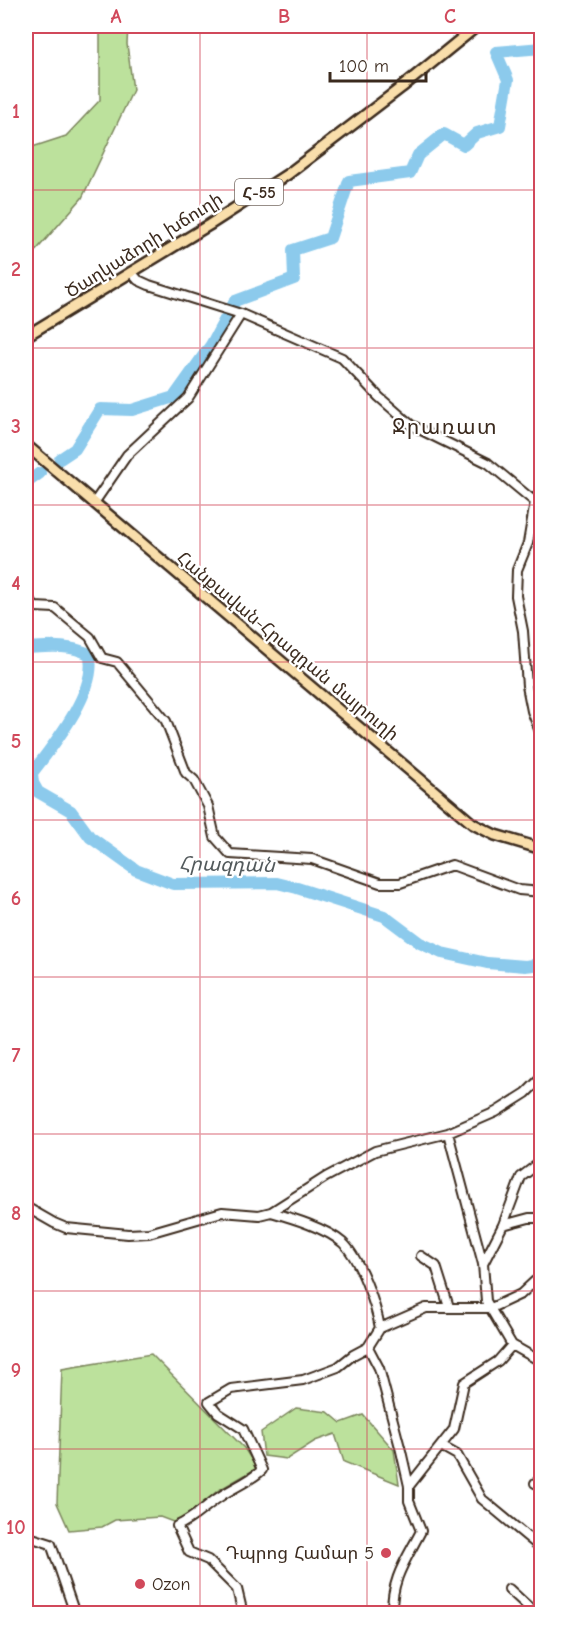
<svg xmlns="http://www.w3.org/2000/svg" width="567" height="1639" font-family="'Comic Neue','Noto Sans Armenian',sans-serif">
<rect width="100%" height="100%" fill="#fff"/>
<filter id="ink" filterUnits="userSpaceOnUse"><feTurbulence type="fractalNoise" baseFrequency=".0167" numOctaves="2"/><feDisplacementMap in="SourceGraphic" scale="12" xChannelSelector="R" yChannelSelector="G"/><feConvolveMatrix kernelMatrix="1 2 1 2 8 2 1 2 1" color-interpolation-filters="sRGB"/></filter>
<g filter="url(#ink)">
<!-- green -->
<path fill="#bce19c" stroke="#7c865d" stroke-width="1.5" d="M95,26H128L127,44L133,90L82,198L26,262V149L66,136L100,100V30Z
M151,1354L244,1448L257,1468L217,1491L185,1520L173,1522L160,1517L115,1520L102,1527L69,1530L57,1503L62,1369Z
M296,1408L328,1412L341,1423L363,1415L394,1450L399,1484L344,1462L335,1434L315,1441L287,1459L264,1456L261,1432Z"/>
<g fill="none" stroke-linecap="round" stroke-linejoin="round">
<!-- river -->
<path stroke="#8ccaec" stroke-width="12" d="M232,307L235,301L294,279L293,250L330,238L349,181L410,173L418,155L444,134L464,145L477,133L500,126L508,80L496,52L542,48
M60,459L75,449L100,409L132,410L174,397L211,345L225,319
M26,483L40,473
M26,648C48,647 68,644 89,654C100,688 52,747 32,773L33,783L38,792L71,811L90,837L136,870L173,884L277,883L297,888L384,916L420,943L442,953L487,963L525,966L542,964"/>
<!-- minor casing -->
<g stroke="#3b2a1e" stroke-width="12">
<path id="minor" d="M131,272L138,280L149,285L241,314L342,358L379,397L411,425L488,463L535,502
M542,487L535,502L528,543L517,570L516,596L523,631L527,686L532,711L542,737
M94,503L127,455L188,398L241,314
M26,596L35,607L55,608L90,637L102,658L117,662L166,721L186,773L194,780L208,806L215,837L230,854L312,859L380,883H400L452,865L519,890L542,892
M448,1133L483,1264L486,1301L512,1345L542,1362
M26,1207L54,1223L66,1228L128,1234L149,1233L222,1212L259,1215L271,1212L326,1177L375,1151L448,1133L496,1112L526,1093L542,1077
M503,1225L529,1218H542
M421,1256L436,1266L449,1307
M483,1264L503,1225L521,1177L542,1161
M380,1328L426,1308H491L521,1294L535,1281L542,1277
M368,1347L379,1368L401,1451L409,1486V1501L421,1531C406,1560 391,1579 392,1614
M441,1446L457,1455L482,1499L542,1549
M535,1483L542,1486
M409,1486L454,1429L464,1383L498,1361L512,1345
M26,1536L51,1544L75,1614
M509,1589L536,1614
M243,1614L237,1589L208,1560L189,1552L177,1526C194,1519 205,1506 221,1496C235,1487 250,1481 262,1470L243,1429L218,1413L209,1402L231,1389L303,1380L338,1367L353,1355L368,1347L380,1328C376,1305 360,1259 343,1243C326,1228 292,1218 271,1212"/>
</g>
<!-- major casing -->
<g stroke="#3b2a1e" stroke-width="14">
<path id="major" d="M26,336L209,225L288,174L402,87L477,26
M26,445L473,824L495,835L542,849"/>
</g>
<!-- minor -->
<use href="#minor" stroke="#fff" stroke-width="8"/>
<!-- major -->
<use href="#major" stroke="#f9deab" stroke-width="9"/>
</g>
</g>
<!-- grid -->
<path fill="none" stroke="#d1495b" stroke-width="1.5" stroke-opacity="0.55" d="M200,26V1614M367,26V1614M26,190H542M26,348H542M26,505H542M26,662H542M26,820H542M26,977H542M26,1134H542M26,1291H542M26,1449H542"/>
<!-- markers -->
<g fill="#d1495b" stroke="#fff" stroke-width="2">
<circle cx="386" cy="1553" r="6"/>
<circle cx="140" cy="1584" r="6"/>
</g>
<g text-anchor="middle" stroke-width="4.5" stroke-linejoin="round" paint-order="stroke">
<!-- shield labels -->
<rect fill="#fff" stroke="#766a62" stroke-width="1.5" x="235" y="179" width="48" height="26" rx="4.5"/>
<g font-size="16" font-weight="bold" fill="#3b2a1e">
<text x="259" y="198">Հ-55</text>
</g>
<!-- street labels -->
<g font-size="18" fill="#3b2a1e" stroke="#fff">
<text transform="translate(144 245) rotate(-32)" y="6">Ծաղկաձորի խճուղի</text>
<text transform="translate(288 646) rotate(40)" y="6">Հանքավան-Հրազդան մայրուղի</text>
</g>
<!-- poi labels -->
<g font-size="18" fill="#3b2a1e" stroke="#fff" text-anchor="end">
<text x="374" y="1559">Դպրոց Համար 5</text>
<text x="152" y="1590" text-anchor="start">Ozon</text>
</g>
<!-- water labels -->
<g font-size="20" font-style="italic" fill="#535a5c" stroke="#fff">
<text transform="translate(227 864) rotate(1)" y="7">Հրազդան</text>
</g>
<!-- quarter labels -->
<g font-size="21" letter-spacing="1.5" fill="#3b2a1e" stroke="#fff">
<text x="445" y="434">Ջրառատ</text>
</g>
</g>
<!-- margin -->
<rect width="567" height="1639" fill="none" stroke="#fff" stroke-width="66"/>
<!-- scale -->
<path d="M330 72v9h96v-9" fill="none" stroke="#3b2a1e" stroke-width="3"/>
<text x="339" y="72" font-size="18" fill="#3b2a1e" stroke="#ffffff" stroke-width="4.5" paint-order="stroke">100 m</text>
<rect x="33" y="33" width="501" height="1573" fill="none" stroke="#d1495b" stroke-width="2"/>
<g font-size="20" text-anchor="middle" font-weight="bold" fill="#d1495b">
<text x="116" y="23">A</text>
<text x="284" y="23">B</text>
<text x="450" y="23">C</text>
<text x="16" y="118">1</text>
<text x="16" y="276">2</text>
<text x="16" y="433">3</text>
<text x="16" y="590">4</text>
<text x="16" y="748">5</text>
<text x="16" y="905">6</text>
<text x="16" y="1062">7</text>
<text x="16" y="1220">8</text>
<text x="16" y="1377">9</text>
<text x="16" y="1534">10</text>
</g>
</svg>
